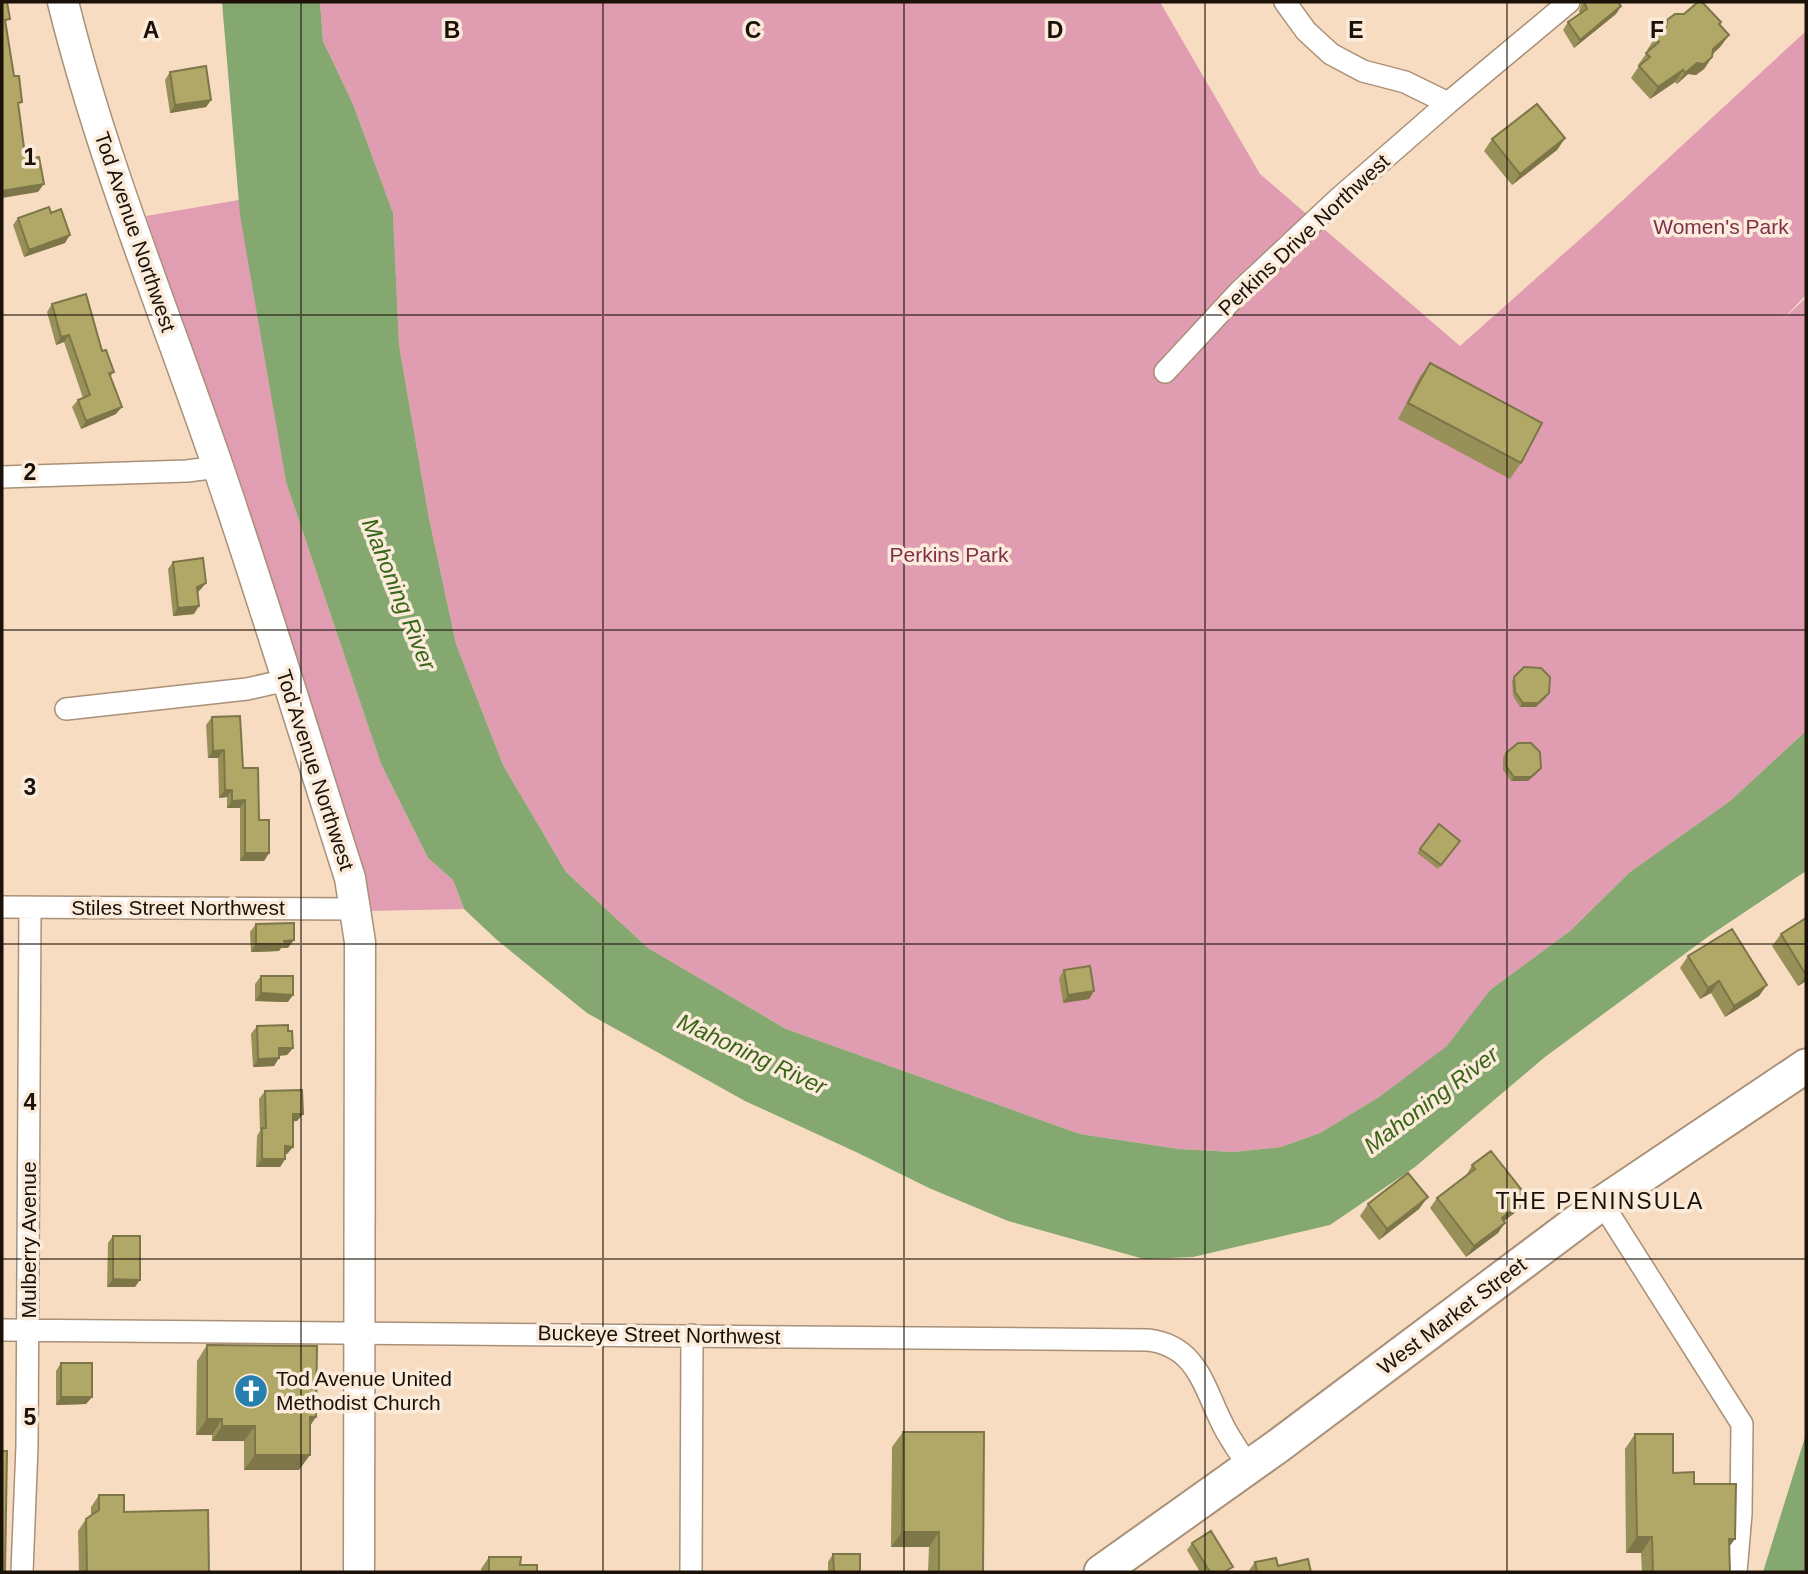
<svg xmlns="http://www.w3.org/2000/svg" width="1808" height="1574" font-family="Arial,sans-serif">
<rect width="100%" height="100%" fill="#f7dcc1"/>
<!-- green -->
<path fill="#e09db2" d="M320,2H1160L1260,174L1460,346L1597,224L1806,31V295L1782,320L1806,298V731L1730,801L1630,872L1570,931L1490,990L1448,1046L1379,1097L1320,1133L1281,1147L1233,1152L1179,1149L1080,1134L786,1029L648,948L566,872L503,765L456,644L429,518L399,345L393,213L353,104L323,41Z"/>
<!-- forest -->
<path fill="#e19db2" d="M239,200L286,482L381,764L428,858L453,880L464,909L367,911L365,884L146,216Z"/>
<!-- water -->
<path fill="#85a871" d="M222,2H320L323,41L353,104L393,213L399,345L429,518L456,644L503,765L566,872L648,948L786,1029L1080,1134L1179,1149L1233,1152L1281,1147L1320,1133L1379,1097L1447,1046L1490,990L1570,931L1630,872L1730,801L1806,731V871L1709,936L1545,1057L1415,1167L1330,1225L1193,1257L1144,1259L1008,1221L929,1188L856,1152L745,1101L587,1013L497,940L464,909L453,880L428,858L381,764L286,482L240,215Z
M1806,1434V1572H1763Z"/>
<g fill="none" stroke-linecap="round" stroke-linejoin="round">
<!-- minor casing -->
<g stroke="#a99077" stroke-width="24">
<path id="minor" d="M1285,2L1306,31L1331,54L1363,71L1405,82L1448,103L1569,2
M1165,372L1240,291L1338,199L1448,103
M2,477L187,471L218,467
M66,709L247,689L287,680
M2,907L355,909
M1602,1203L1742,1424L1741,1514L1736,1572
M2,1330L1148,1340C1199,1346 1204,1390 1225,1429C1232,1442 1241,1454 1248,1466
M22,1572L27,1446L30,907
M691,1572L692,1335"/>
</g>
<!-- secondary casing -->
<g stroke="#a99077" stroke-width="33">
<path id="secondary" d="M63,2C102,160 164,310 217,464C264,601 306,740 350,878L360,942L359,1572"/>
</g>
<!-- primary casing -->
<g stroke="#a99077" stroke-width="37">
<path id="primary" d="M1101,1572L1278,1446L1602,1203L1806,1066"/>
</g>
<!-- minor -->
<use href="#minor" stroke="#fff" stroke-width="21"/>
<!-- secondary -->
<use href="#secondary" stroke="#fff" stroke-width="30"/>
<!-- primary -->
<use href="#primary" stroke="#fff" stroke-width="33"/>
</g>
<!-- wall -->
<path fill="#989059" d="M1582,2H1618L1621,6L1616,14L1574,48L1563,30L1568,22L1580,14L1579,11Z
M1667,20L1719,24L1729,35L1720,47L1713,54L1712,57L1704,69L1696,75L1688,74L1677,84L1675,82L1650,99L1631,78L1639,66L1638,65L1648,51L1647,50L1655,38L1659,35V32Z
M170,72L211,100L206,107L170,113L165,80Z
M1565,138L1557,150L1512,185L1484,151L1492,139Z
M18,218L65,243L24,257L13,225Z
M52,304L102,351L114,372L110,377L116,414L81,429L72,407L78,400L83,398L64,342L56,345L47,312Z
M1430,363L1521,463L1510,479L1398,419L1419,378Z
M173,562L206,583L200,590L198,592L194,614L173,616L168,569Z
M1514,677L1547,697L1536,707H1520L1513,696L1512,681Z
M212,717L243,768L269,853L264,861H240V808H227V797L219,798L218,758H208L206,725Z
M1506,753L1538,772L1528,781H1511L1503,770V757Z
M1439,824L1460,841L1438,869L1417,853Z
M1806,918V981L1798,986L1772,946L1781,934Z
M256,924L288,948H281L279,951L251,952L250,932Z
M1688,956L1759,996L1725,1017L1711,993L1700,999L1680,968Z
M1064,970L1094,991L1089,999L1063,1003L1059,978Z
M261,976L288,1002L255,1001V984Z
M257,1026L288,1031L293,1048L287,1055L279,1056V1058L274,1066L253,1067L251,1034Z
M265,1091L303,1114L297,1121H293V1147L287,1154H285V1159L280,1167H256L257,1136L260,1131L259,1099Z
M1472,1165L1528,1198L1521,1208L1504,1221L1498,1233L1466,1257L1430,1208L1437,1198L1466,1176Z
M1368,1204L1419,1209L1379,1240L1360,1216Z
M113,1236L135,1287H107L108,1243Z
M207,1345L310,1426L299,1470H244V1441H212V1435H196L197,1361Z
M61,1363L92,1397L86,1404L56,1405V1371Z
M903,1432L983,1572H928L929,1547H891L892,1447Z
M1635,1434L1673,1473L1694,1484L1729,1547L1730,1572H1642L1641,1553H1626L1625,1449Z
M99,1495L124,1512L209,1572H79L78,1531L86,1519L91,1516V1507Z
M1192,1543L1229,1572H1200L1187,1550Z
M833,1554L860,1572H828V1562Z
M489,1557L520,1565L537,1572H481V1569Z
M1255,1562L1278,1566L1311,1572H1248Z"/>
<!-- shaded-wall -->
<path fill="#7c7648" d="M1621,6L1616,14L1574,48L1580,40Z
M1729,35L1720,47L1705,60L1713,49Z
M1712,57L1704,69L1696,75L1688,74L1677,84L1685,73L1697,63Z
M1683,70L1675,82L1650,99L1658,87Z
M211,100L206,107L170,113L175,105Z
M1565,138L1557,150L1512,185L1520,174Z
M44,184L38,192L2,198V191Z
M70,235L65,243L24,257L29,250Z
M69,335L64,342L56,345L61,337Z
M122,407L116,414L81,429L86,421Z
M206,583L200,590L192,595L197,587Z
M199,606L194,614L173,616L178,608Z
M1549,693L1536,707H1520L1523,703Z
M224,750L218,758H208L213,751Z
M1541,768L1538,772L1528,781H1511L1514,777Z
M225,790H232L227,797L219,798Z
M245,800L240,808H227L232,801Z
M245,853H269L264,861H240Z
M294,940L288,948H281L279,951L251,952L256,944Z
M1806,975V981L1798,986Z
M1719,981L1711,993L1700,999L1708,988Z
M1767,985L1759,996L1725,1017L1734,1006Z
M1094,991L1089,999L1063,1003L1068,995Z
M261,993L293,995L288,1002L255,1001Z
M279,1048H293L287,1055L273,1056Z
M279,1058L274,1066L253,1067L258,1059Z
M293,1114H303L297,1121L288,1122Z
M285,1146L293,1147L287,1154H280Z
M262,1159H285L280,1167H256Z
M1428,1197L1419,1209L1379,1240L1387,1229Z
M1528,1198L1521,1208L1495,1228L1502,1218Z
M1505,1223L1498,1233L1466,1257L1474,1246Z
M113,1279L140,1280L135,1287H107Z
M61,1397H92L86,1404L56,1405Z
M310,1417H316L306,1432Z
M207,1419H222L212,1435H196Z
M222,1426H255L244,1441H212Z
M255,1455H310L299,1470H244Z
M902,1532H939L929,1547H891Z
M1637,1537H1652L1641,1553H1626Z
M1729,1539H1735L1724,1554Z"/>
<!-- building -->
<path fill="#b1a867" stroke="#7c7648" stroke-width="2" d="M2,2H7L10,19L5,20L14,76H19L22,102L18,103L25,155L31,154V158L39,157L44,184L2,191Z
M1584,2H1618L1621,6L1580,40L1568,22L1587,9Z
M1698,2H1702L1721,22L1719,24L1729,35L1713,49L1712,57L1704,64L1697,63L1685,73L1683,70L1658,87L1639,66L1650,57L1646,53L1659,42L1655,38L1666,29L1667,20L1675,14H1684Z
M206,66L211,100L175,105L170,72Z
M1537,104L1565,138L1520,174L1492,139Z
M49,207L51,213L61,209L70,235L29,250L18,218Z
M86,294L102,351L106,350L114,372L109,373L122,407L86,421L78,400L90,395L69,335L61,337L52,304Z
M1430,363L1542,423L1521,463L1408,403Z
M203,558L206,583L197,587L199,606L178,608L173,562Z
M1524,667L1541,668L1550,677L1549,693L1538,703H1523L1515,692L1514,677Z
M240,716L243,768H258L259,820H269V853H245V800L232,801V790H225L224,750L213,751L212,717Z
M1518,743H1531L1540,752L1541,768L1531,777H1514L1506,766V753Z
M1439,824L1460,841L1441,865L1420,849Z
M1806,918V975L1781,934Z
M294,923V940L284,941L285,944H256V924Z
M1732,929L1767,985L1734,1006L1719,981L1708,988L1688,956Z
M1090,966L1094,991L1068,995L1064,970Z
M261,976H293V995L261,993Z
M288,1025V1031H292L293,1048H279V1058L258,1059L257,1026Z
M302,1090L303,1114H293V1147L285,1146V1159H262V1128H266L265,1091Z
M1491,1151L1528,1198L1502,1218L1505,1223L1474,1246L1437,1198L1475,1169L1472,1165Z
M1408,1173L1428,1197L1387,1229L1368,1204Z
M113,1236H140V1280L113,1279Z
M207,1345L317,1346L316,1417H310V1455H255V1426H222V1419H207Z
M61,1363H92V1397H61Z
M903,1432H984L983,1572H939V1532H902Z
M1635,1434H1673V1473L1694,1472V1484H1736L1735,1539H1729L1730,1572H1653L1652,1537H1637Z
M2,1451H7L5,1572H2Z
M99,1495H124V1512L208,1510L209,1572H87L86,1519L99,1510Z
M1211,1531L1233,1567L1224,1572H1210L1192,1543Z
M833,1554H860V1572H834Z
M489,1557H521L520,1565H537V1572H489Z
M1276,1558L1278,1566L1308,1559L1311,1572H1257L1255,1562Z"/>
<!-- grid -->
<path fill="none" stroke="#1b1108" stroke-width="2" stroke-opacity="0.55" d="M301,2V1572M603,2V1572M904,2V1572M1205,2V1572M1507,2V1572M2,315H1806M2,630H1806M2,944H1806M2,1259H1806"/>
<!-- icons -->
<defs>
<g id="church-disc" transform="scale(1.75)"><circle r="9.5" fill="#267fad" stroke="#fbebdb"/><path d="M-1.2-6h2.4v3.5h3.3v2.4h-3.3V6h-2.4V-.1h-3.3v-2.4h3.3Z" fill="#fff"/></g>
</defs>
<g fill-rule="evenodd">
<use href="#church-disc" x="251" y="1391"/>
</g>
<g text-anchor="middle" stroke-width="7" stroke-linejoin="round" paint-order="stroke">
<!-- park labels -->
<g font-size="21" fill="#802f4e" stroke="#fbebdb">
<text x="1721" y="234">Women's Park</text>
<text x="949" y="562">Perkins Park</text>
</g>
<!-- street labels -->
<g font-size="21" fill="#1b1108" stroke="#fbebdb">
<text transform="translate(135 232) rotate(71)" y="7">Tod Avenue Northwest</text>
<text transform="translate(1304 235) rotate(-43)" y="7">Perkins Drive Northwest</text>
<text transform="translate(315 770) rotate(72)" y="7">Tod Avenue Northwest</text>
<text x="178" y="915">Stiles Street Northwest</text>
<text transform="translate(29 1240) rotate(-90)" y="7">Mulberry Avenue</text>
<text transform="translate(1452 1316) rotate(-37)" y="7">West Market Street</text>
<text transform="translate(659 1335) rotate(1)" y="7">Buckeye Street Northwest</text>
</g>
<!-- poi labels -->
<g font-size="21" fill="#1b1108" stroke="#fbebdb" text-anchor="start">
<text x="276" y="1386">Tod Avenue United<tspan x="276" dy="24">Methodist Church</tspan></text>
</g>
<!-- water labels -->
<g font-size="23" font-style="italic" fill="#396519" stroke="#fbebdb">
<text transform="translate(399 594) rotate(68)" y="8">Mahoning River</text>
<text transform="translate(752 1054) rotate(25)" y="8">Mahoning River</text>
<text transform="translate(1431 1100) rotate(-37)" y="8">Mahoning River</text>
</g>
<!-- neighbourhood labels -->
<g font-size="23" letter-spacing="2" fill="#1b1108" stroke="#fbebdb">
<text x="1600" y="1209">THE PENINSULA</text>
</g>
</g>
<g font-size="23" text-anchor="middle" font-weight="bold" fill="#1b1108" stroke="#fbebdb" stroke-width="7" stroke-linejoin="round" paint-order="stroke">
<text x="151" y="38">A</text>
<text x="452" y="38">B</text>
<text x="753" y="38">C</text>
<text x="1055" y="38">D</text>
<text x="1356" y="38">E</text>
<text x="1657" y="38">F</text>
<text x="30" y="165">1</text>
<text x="30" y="480">2</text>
<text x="30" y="795">3</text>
<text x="30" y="1110">4</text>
<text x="30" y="1425">5</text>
</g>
<!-- border -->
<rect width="1808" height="1574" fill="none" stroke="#1b1108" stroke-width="7"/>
</svg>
